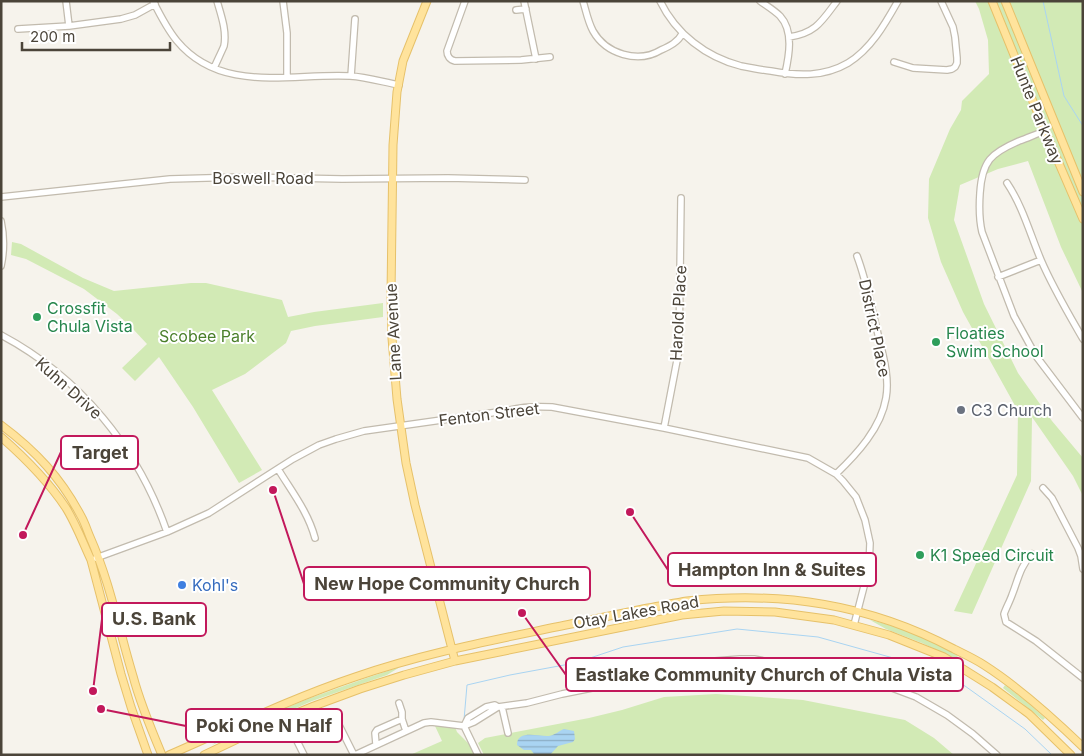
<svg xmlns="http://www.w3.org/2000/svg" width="1084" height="756" font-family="Inter,sans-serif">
<defs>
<pattern id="water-rules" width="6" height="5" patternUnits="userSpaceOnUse" patternTransform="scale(1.25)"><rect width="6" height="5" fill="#a9d4f2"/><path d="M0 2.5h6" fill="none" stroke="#8caec5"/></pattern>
</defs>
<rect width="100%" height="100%" fill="#f6f3ec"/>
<!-- green -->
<path fill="#d2eab5" d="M975,1H1083V293L1061,247L1028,161L998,169L960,185L954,220L984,304L1018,373L1052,421L1083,458V496L1073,476L1032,417L1031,481L972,614L954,611L1017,475L1018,411L963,312L941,262L928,218L929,179L950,129L961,110L962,101L989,74L988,40L979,9Z
M12,242L21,244L83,278L114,291L191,283H206L282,300L288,317L314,312L383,303V317L315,326L291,331L286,343L245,374L212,390L262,470L239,483L193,407L159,357L135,381L122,368L147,344L133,329L117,314L84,289L26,259L11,255Z
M870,620C889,623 943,644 958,656L955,659L922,643L886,629Z
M400,667L387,675L312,701L212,745C232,729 257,720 280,710C320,694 359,680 400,667Z
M1005,685L1026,701L1045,718L1043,720L1003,688Z
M716,694L803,700L905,720L934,738L954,755H484L478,743L485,738L589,718L622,710L664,697Z
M435,726L455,727L457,732L469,744L476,755H410L442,741Z"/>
<!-- water -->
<path fill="url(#water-rules)" d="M564,729L574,731L575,739L573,742L558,746L550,755L534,754L531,750H524L517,745C517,729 539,737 549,736C555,735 559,731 564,729Z"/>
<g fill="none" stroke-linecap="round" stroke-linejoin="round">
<!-- stream -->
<path stroke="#a9d4f2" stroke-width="1" d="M1043,1L1064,96L1083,126
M464,720L467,685L510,675L575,663L623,647L737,629L818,637L904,661L965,686L1025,729L1052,755"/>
<!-- minor casing -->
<g stroke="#c2bbae" stroke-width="8">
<path id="minor" d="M66,1L69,26
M153,1C160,15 167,29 177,41C221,94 290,73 350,76C366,77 383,82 399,85
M283,1L287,33V77
M465,1L447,51C447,56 450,60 455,61L521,60L550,57
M524,1L536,59
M583,1C586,11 588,22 593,31C606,54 638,64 661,50C670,46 678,42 682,34
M660,1C676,34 706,57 741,66C751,68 761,70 771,71C798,76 824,77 848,63C871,49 885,24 898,1
M760,1C767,6 774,10 780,16C794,31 789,56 785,74
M516,10L526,9
M18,29L69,26L121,19L135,15L155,4
M789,37C816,33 822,21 837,1
M894,62L913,68L947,70L952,69L955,67L957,63V58L955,37L953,27L941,1
M214,68C217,61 221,53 224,46C227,31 221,15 217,1
M351,76L355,19
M1045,131C1036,134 1028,138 1019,141C991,153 982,161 980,193C979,207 979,219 982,232L1014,316L1036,356L1083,418
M1007,183C1023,207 1030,234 1041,260C1053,288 1068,313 1083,339
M1,197L170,179L242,177L342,179L448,178L525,180
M1,221C4,235 4,252 1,266
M998,277L1041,260
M1,335C80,377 138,448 167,532
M664,428L679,350L681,198
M278,469C292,492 308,512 315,538
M836,474C857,454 881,428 886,398C890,376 882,352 877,330C871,305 866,280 857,256
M1043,488L1052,498L1078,548L1081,556L1083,569
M1032,554C1020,566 1018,580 1012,595C1010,601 1006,608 1004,614L1006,622L1036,641L1083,678
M96,558L167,532L209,513L293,459L319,445L336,439L364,431L505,411C520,407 536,406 552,407L664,428L808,458L836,474L843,481L856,497L865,520L870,543L869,567L854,625
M699,665C727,672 748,672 776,664
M785,665C790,663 796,662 801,663C816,665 837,671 848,679
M399,703L402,712V719L406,731
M498,707L527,703L562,694L617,683L646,672L715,661L740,659H754L785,665L803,674L818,679L837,681L848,679L884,685L916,697L947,715L973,734L997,755
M502,707L508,733
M338,723L354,755
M464,726L478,755
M297,741L304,755
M376,744L375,733L377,730L402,719
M355,755L424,723L431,722L464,726L474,722L498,707L495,705L486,707L468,718L464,726"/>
</g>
<!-- major casing -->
<g stroke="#e6c16a" stroke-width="9">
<path id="major" d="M427,1L403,61L397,92L393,145L391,295L392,338L397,399L406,463L415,505L455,661
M992,1L1045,131L1083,219
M1005,1L1083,192
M1,425C36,451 61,478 81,516C85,523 87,530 90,537C110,582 119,630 133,676C140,703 151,729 162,755
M1,437C25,458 48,481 66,508C76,524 83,543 91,560L121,674L131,707L148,755
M169,755C231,728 292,698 355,677C421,654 489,641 556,627C587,621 617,614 648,608C661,606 674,603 687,601C782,591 869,604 954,649C964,654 975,659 984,665C1020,688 1052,717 1083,747
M204,755L265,726L314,706L360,689L404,675L455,661L682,615L724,611L775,612L834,620L889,635L944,657L992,687L1029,714L1071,755"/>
</g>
<!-- minor -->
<use href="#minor" stroke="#fff" stroke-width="5.5"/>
<!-- major -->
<use href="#major" stroke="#ffe39c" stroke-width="7"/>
</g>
<!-- markers -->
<g fill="#2e9e5b" stroke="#fff" stroke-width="2">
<circle cx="37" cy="317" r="5"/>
<circle cx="936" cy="342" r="5"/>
<circle cx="920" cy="555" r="5"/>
</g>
<circle fill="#6b7280" stroke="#fff" stroke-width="2" cx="961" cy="410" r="5"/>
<circle fill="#3f7fe0" stroke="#fff" stroke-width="2" cx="182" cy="585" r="5"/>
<g text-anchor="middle" stroke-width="4" stroke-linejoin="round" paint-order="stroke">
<!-- street labels -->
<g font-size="16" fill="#4b4439" stroke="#fff">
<text transform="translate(1037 110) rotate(68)" y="6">Hunte Parkway</text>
<text x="263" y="184">Boswell Road</text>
<text transform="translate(678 313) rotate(-87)" y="6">Harold Place</text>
<text transform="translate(875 328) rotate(78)" y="6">District Place</text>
<text transform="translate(393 332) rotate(-93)" y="6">Lane Avenue</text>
<text transform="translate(69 388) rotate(42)" y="6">Kuhn Drive</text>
<text transform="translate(489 414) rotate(-7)" y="6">Fenton Street</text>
<text transform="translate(636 612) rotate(-10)" y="6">Otay Lakes Road</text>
</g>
<!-- leisure labels -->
<g font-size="16" fill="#27864d" stroke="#fff" text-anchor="start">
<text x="47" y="314">Crossfit<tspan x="47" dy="18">Chula Vista</tspan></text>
<text x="946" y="339">Floaties<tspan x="946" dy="18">Swim School</tspan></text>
<text x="930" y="561">K1 Speed Circuit</text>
</g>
<!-- park labels -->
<g font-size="16" fill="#4a7f2a" stroke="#fff">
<text x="207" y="342">Scobee Park</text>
</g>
<!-- worship labels -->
<g font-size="16" fill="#5b616d" stroke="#fff" text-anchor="start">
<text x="971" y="416">C3 Church</text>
</g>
<!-- shop labels -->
<g font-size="16" fill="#366cbe" stroke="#fff" text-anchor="start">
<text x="192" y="591">Kohl's</text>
</g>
</g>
<!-- callouts -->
<path fill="none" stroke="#c2185b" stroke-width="2" d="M23 535L61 452M630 512L668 570M273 490L304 584M93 691L102 619M522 613L566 675M101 709L186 726"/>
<g fill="#c2185b" stroke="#fff" stroke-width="2">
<circle cx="23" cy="535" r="5"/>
<circle cx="630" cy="512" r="5"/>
<circle cx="273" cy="490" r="5"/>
<circle cx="93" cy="691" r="5"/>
<circle cx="522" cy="613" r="5"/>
<circle cx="101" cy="709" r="5"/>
</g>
<g fill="#fff" stroke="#c2185b" stroke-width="2">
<rect x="61" y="436" width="77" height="33" rx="5"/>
<rect x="668" y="553" width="208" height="33" rx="5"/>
<rect x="304" y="567" width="286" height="33" rx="5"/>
<rect x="102" y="603" width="104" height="33" rx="5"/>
<rect x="566" y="658" width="397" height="33" rx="5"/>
<rect x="186" y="709" width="156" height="33" rx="5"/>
</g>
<g font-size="18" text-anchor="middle" font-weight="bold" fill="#4b4439">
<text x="100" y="459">Target</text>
<text x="772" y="576">Hampton Inn &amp; Suites</text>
<text x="447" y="590">New Hope Community Church</text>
<text x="154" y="625">U.S. Bank</text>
<text x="764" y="681">Eastlake Community Church of Chula Vista</text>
<text x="264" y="732">Poki One N Half</text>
</g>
<!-- border -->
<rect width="1084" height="756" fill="none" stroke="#4b4439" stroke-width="5"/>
<!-- scale -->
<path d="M22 42v8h148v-8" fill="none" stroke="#4b4439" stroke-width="2.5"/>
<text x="30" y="42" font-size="15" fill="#4b4439" stroke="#ffffff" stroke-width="4" paint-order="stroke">200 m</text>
</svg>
